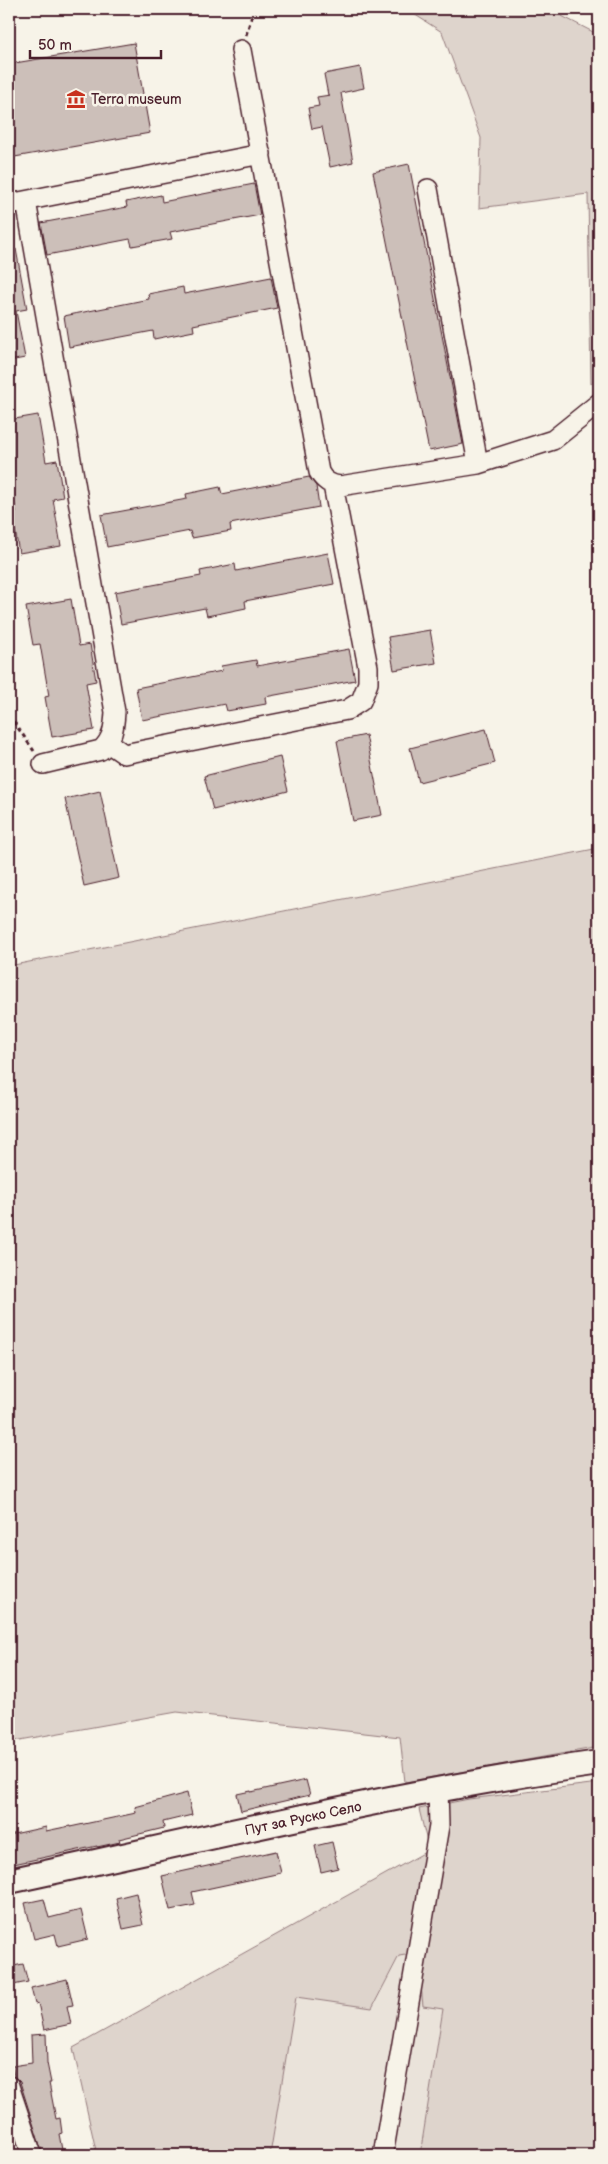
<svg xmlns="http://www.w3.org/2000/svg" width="608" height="2164" font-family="'Balsamiq Sans',sans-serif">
<rect width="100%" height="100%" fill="#f7f3e8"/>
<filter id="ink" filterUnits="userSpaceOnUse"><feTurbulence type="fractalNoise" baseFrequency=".02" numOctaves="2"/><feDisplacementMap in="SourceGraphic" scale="10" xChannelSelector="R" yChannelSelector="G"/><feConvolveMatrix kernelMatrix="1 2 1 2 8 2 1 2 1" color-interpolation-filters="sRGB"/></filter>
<g filter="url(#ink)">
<!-- built -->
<path fill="#eae3da" d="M418,1953L443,2009L420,2155H270L296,1997L372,2008L399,1956Z"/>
<!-- green -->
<path fill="#ded4cc" stroke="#947a7c" d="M406,9H548L599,35V377L591,384L588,194L479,208L481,138L442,32Z
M599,848V1747L405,1782L400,1737L177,1712L9,1742V966Z
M599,1783V2155H420L443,2009L423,2006L418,1953L399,1956L372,2008L296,1997L270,2155H97L73,2048L429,1850L419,1809L469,1799Z"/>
<!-- building -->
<path fill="#ccbfb9" stroke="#4a1f2b" d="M134,43L150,133L9,158V64Z
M360,67L364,88L341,93L353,162L330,167L322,127L312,129L308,108L319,106L317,97L330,95H328L324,74Z
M409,164L463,444L429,451L373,172Z
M254,184L260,215L170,232L172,239L132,246L130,239L47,255L41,223L127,207L126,202L161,195L162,202Z
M16,249L27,309L16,311L25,358L9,361V250Z
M271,277L277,308L193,325L194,331L154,339L153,331L69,347L64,316L149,299L148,294L183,287L184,294Z
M38,415L46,462L57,460L63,497L53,499L61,546L19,553L12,512H16L9,467V420Z
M309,477L316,486L319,507L230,524L231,531L192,538L190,531L107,547L101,515L187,499L186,494L220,487L222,494Z
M328,553L334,584L245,601L246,608L207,616L205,608L121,624L115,592L201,576L200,571L235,564L236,571Z
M71,599L79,646L90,644L96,681L86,683L94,730L52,737L45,697L49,696L40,644L33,645L26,607Z
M430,630L436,663L394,670L388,637Z
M349,649L355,680L265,697L266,704L227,711L225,704L142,720L136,688L222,671L221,666L256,660L257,666Z
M486,729L495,763L419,782L410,748Z
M366,735L382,815L353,821L337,741Z
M280,757L288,791L213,810L204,776Z
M100,791L119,878L84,886L65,799Z
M306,1780L310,1795L241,1811L237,1794L251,1791V1792Z
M187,1793L192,1815L163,1822L164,1828L119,1839L120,1842L97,1847V1846L9,1865V1835L46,1827V1831L70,1826V1827L136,1813L135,1807Z
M332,1842L338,1868L321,1872L315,1846Z
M276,1851L281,1873L192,1892L195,1905L170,1910L162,1876Z
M136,1893L143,1925L123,1929L116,1898Z
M44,1899L49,1918L81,1910L88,1939L58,1946L55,1934L34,1939L25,1903Z
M23,1964L28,1982L13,1985L9,1967Z
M67,1979L73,2005L67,2006L71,2024L44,2030L38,2003L35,2004L31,1988Z
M46,2034L47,2063L51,2083H49L56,2119L60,2118L62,2133L59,2134L63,2155H43L20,2082L14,2076L12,2066L32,2063L31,2035Z"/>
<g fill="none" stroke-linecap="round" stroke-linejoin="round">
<!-- minor casing -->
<g stroke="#4a1f2b" stroke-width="22">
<path id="minor" d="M241,50L319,472C324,481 330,485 340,486L478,464L553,440L599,403
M428,189L478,464
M26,201L115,712C114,728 113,739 101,750L43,764
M9,204L261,154
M108,743L124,754L347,710L361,701L368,683V667L333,485
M9,2086L32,2155
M383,2155L439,1826L438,1789"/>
</g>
<!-- major casing -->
<g stroke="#4a1f2b" stroke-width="28">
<path id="major" d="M9,1881C205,1839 401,1791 599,1763"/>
</g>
<!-- path -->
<path stroke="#4a1f2b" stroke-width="3" stroke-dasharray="4 4" stroke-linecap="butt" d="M246,35L254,9
M9,715L34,751"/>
<!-- minor -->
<use href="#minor" stroke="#f7f3e8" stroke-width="19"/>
<!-- major -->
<use href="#major" stroke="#f7f3e8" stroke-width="24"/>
</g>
</g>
<!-- icons -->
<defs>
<g id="museum-bare" transform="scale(1.5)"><path d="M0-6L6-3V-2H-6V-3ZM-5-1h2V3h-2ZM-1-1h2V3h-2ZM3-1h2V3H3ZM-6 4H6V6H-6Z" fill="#c8321e" stroke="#f7f3e8" stroke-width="2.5" paint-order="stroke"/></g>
</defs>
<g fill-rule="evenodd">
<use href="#museum-bare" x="76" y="99"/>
</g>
<g text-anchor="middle" stroke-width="5" stroke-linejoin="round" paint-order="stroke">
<!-- poi labels -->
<g font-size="14" fill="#4a1f2b" stroke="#f7f3e8" text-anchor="start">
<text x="91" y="104">Terra museum</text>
</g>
<!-- street labels -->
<g font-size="14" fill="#4a1f2b" stroke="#f7f3e8">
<text transform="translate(303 1818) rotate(-12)" y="5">Пут за Руско Село</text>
</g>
</g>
<!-- margin -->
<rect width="608" height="2164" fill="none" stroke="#f7f3e8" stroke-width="30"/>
<rect x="15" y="15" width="578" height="2134" fill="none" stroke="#4a1f2b" stroke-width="2" filter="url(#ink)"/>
<!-- scale -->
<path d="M30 50v8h131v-8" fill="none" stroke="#4a1f2b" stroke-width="2.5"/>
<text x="38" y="50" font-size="15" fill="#4a1f2b" stroke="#f7f3e8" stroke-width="4" paint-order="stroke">50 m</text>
</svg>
